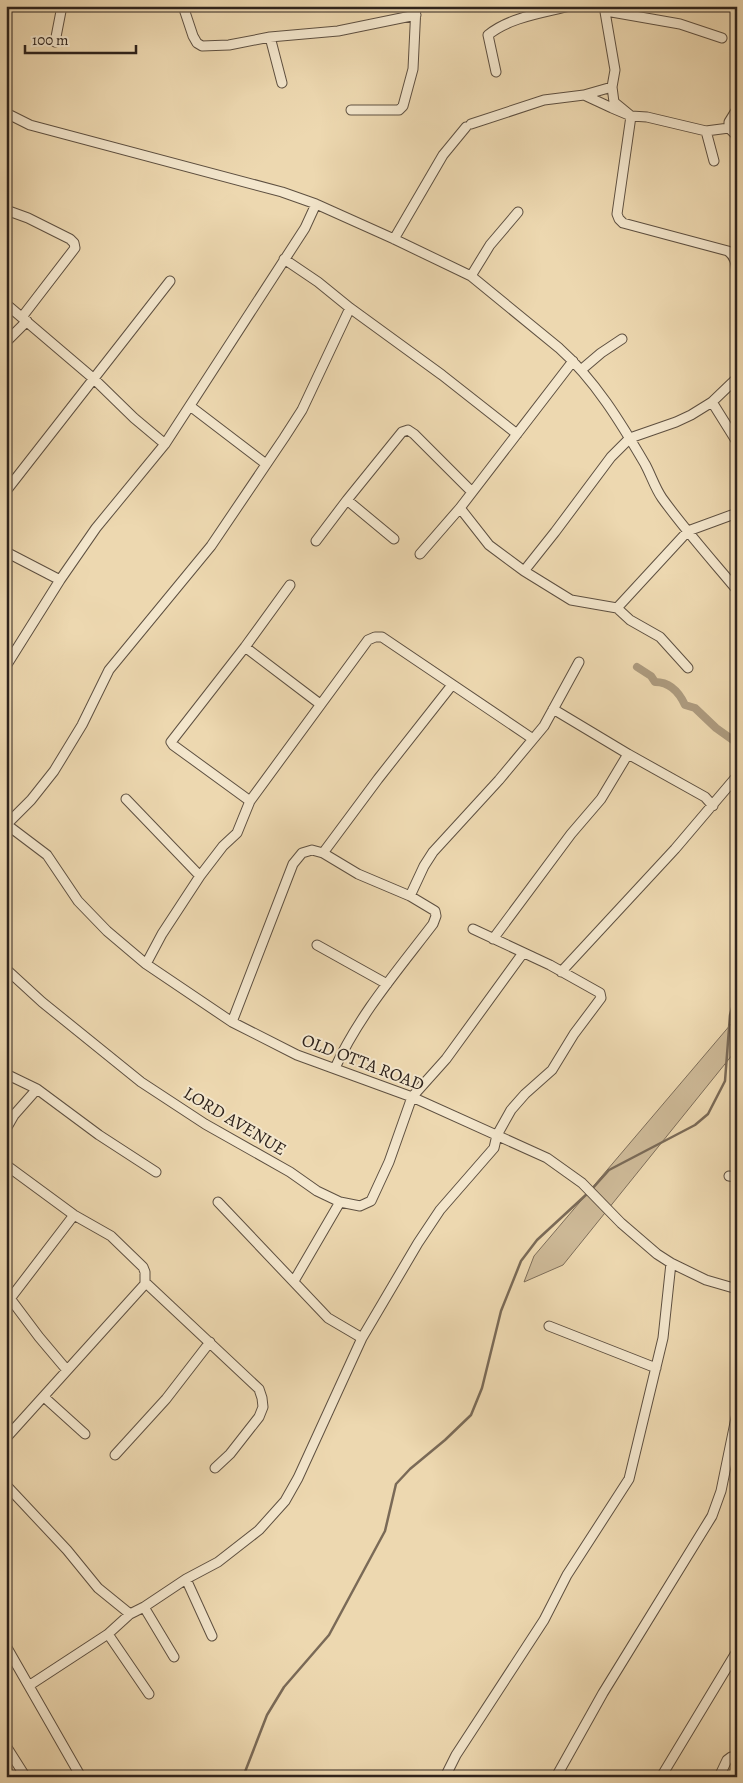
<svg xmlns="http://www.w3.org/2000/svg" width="743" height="1783" font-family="Alegreya,serif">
<rect width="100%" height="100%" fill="#edd8b0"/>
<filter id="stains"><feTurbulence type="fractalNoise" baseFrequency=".004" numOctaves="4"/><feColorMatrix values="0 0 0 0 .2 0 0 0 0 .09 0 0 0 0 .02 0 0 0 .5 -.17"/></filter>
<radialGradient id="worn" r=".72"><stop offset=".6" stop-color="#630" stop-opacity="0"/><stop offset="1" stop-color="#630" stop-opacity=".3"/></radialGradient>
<!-- green -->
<path fill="#cdb997" stroke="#7e6e5a" d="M737,1017V1049L563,1265L524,1282L534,1256Z"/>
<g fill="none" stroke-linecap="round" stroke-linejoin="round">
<!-- stream -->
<path stroke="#7a6a57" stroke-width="2.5" d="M592,1189L609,1170L695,1125L708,1114L725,1081L730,1015L737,990
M243,1777L267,1715L284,1687L329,1635L385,1531L396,1484L410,1469L445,1440L471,1415L482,1388L501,1311L521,1261L537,1240L588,1193"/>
<!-- canal -->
<path stroke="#ac9a7e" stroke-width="8" d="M637,667L651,676L655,682C670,682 679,692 685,705L695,708L716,728L737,743"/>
<!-- minor casing -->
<g stroke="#5e5041" stroke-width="11">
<path id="minor" d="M183,6L193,36L197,43L202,46L229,45L270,37L338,31L416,15
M604,6L615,70L612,87L614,102L631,116L647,117L706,131L729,128
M606,11L680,24L722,38
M270,37L282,83
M55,42L62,6
M496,72L488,35C510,17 543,13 570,6
M584,95L612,87
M737,109L729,122V128L737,136
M351,110H399L403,106L413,69L416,6
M6,113L30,125L282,192L316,204L394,239L471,276L559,348C595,380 621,423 645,464C651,475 655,488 662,498C685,530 712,560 737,590
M471,124L544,100L584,95L612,108L631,116L617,214L619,219L623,223L728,251C736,257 736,265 737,274
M706,131L714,161
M6,210L28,218L70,239L74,243L75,248L22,317
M394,239L443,155L466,127
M284,259L318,282L350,308L442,375L517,434
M471,276L490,245L518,212
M6,304L94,379L134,418L165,444
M6,342L27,321
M581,370L601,353L622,339
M712,402L737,442
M190,406L266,464
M6,491L170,281
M347,500L394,539
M460,508L489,545L524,571L555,532L611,457L630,438L676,422L691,415L712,402L737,378
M316,541L347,500L402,432L408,430L414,434L472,492
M6,552L60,580
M420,554L460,508L573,361
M524,571L571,600L617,608L630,620L660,637L688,668
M617,608L688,531L737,513
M245,647L320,704
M6,666L60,580L96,528L165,444L305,228L316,204
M553,709L628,754L705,797L713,806
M126,799L200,876
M250,801L173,745L171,742L245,647L290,585
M6,824L47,855L78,901L107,931L146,964L232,1022L297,1055L412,1097L547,1158L582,1183L621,1223L657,1254L671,1263L706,1280L737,1289
M7,824L31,800L54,771L82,725L109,670L211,546L284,438L302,410L350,308
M323,853L378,779L452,685
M410,896L424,866L433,852L499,780L544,726L579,662
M493,939L571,834L601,799L628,754
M317,945L387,984
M146,964L162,934L200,876L223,846L237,833L250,801L368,640L375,637H382L533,739
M6,969L42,1002L141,1082L205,1124L290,1172L317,1191L340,1202L360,1206L371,1201L389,1162L412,1097L446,1059L523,953
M561,972L675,849L737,776
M232,1022L293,864L302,853L312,850L323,853L358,874L410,896L435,911L436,916L433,924C398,970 359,1015 335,1068
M6,1074L37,1089L99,1135L156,1172
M6,1129L14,1115L37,1089
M6,1165L74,1215L111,1236L143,1267L145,1272V1284H147L259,1389L262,1398L263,1407L259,1417L230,1454L215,1468
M729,1176L737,1177
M218,1202L328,1318L362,1338
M294,1281L340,1202
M6,1293L39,1337L66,1369
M6,1304L74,1215
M549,1326L656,1368
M44,1397L85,1434
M6,1438L145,1284
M115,1455L166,1399L210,1342
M6,1485L67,1550L98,1588L130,1614
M186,1579L212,1636
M144,1607L174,1657
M108,1634L149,1694
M6,1646L81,1777
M30,1685L108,1634L130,1614L144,1607L186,1579L218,1562L259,1530L285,1501L298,1478L362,1338L418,1243L440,1210L494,1148L497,1135L511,1110L525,1094L552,1070L574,1034L601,998L600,993L550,965L473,929
M6,1746L25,1776
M445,1777L456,1755L544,1620L567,1575L629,1479L663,1338L671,1263
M556,1777L603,1693L712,1516L721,1491L737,1413
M661,1777L737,1651
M719,1777L727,1760L731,1757L737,1760"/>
</g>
<!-- minor -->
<use href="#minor" stroke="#f3e6cc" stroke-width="9"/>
</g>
<g text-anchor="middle" stroke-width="4" stroke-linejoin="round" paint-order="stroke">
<!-- street labels -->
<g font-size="18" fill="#2e231c" stroke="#f3e6cc">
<text transform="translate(363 1062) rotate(21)" y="6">OLD OTTA ROAD</text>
<text transform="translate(235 1121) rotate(31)" y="6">LORD AVENUE</text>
</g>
</g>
<!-- margin -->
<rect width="743" height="1783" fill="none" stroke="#edd8b0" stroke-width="25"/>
<rect x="8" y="8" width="728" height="1768" fill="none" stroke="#2e231c" stroke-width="2.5"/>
<rect x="12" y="12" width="718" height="1758" fill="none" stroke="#2e231c"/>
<!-- scale -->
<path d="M25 45v8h111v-8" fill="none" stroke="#2e231c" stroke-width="2.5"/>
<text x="32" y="45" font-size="15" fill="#2e231c" stroke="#f3e6cc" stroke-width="4" paint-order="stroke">100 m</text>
<rect width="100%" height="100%" filter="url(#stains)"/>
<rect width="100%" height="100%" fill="url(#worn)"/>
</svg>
